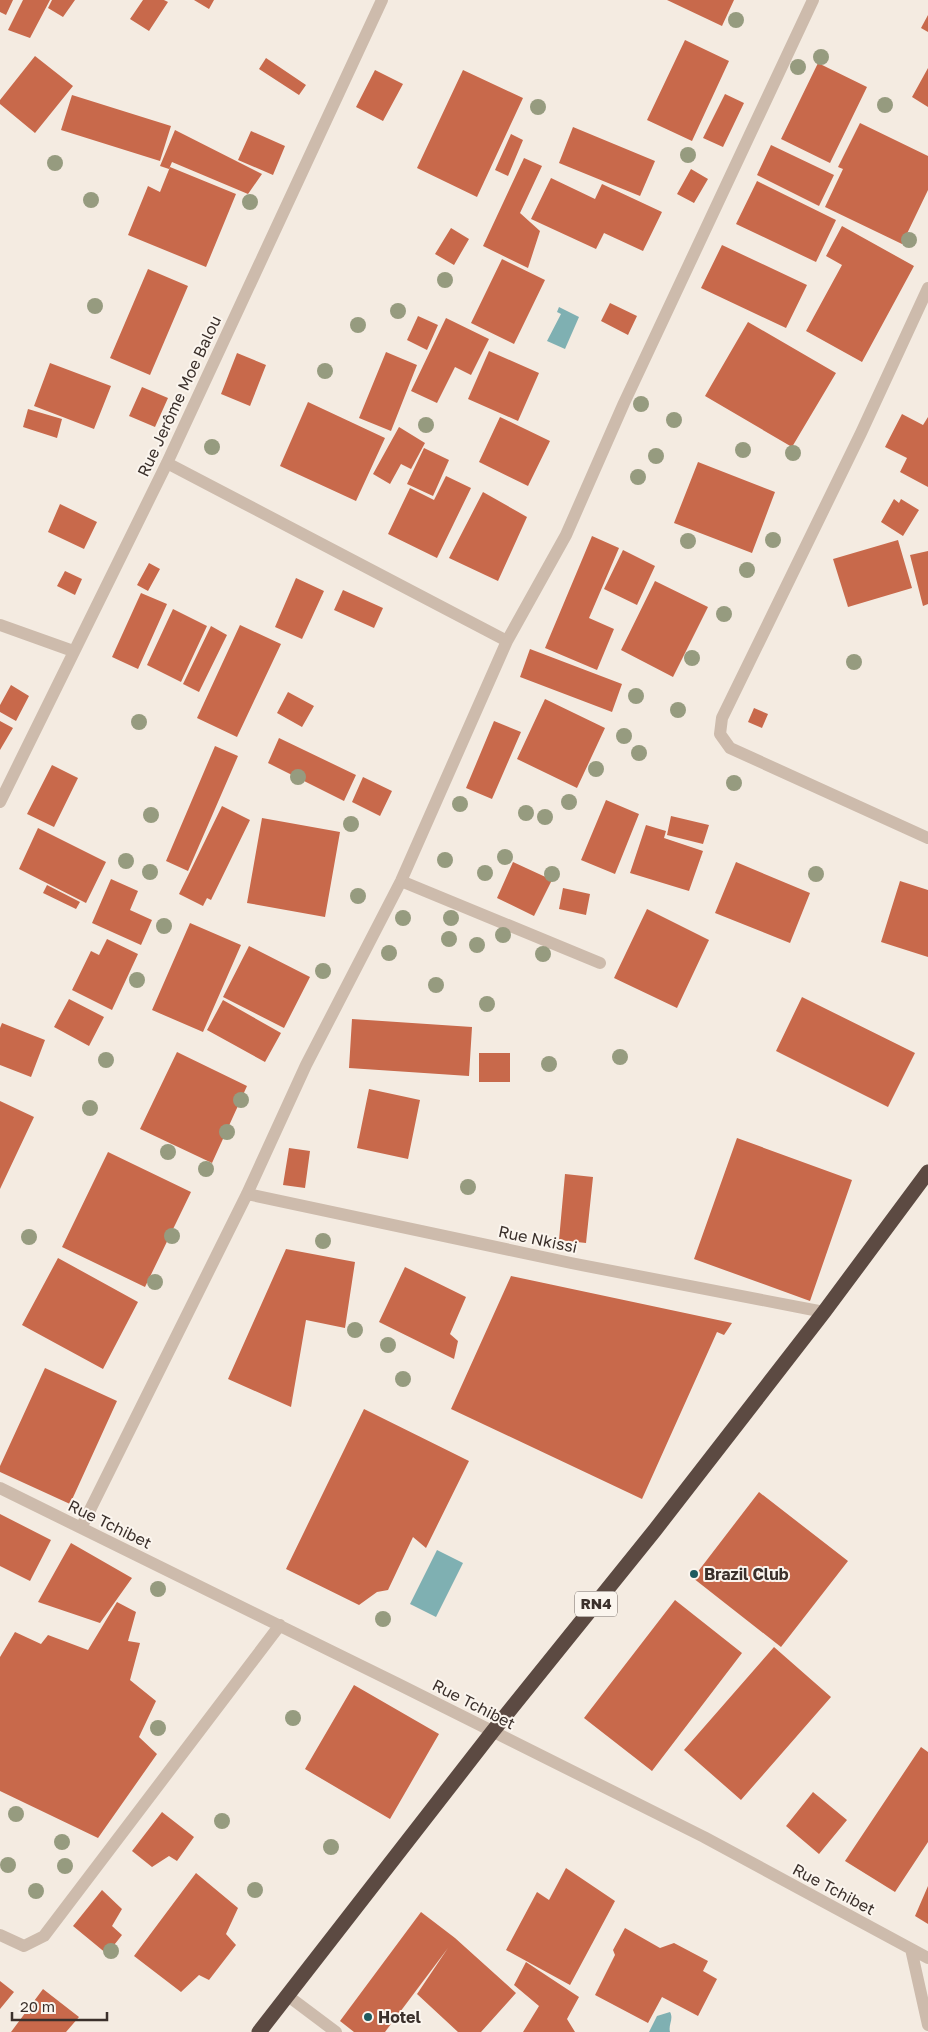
<svg xmlns="http://www.w3.org/2000/svg" width="928" height="2032" font-family="'Golos Text',sans-serif">
<rect width="100%" height="100%" fill="#f4ebe1"/>
<!-- water -->
<path fill="#7fb0b2" d="M559,307L579,317L565,349L547,341L561,314L557,312Z
M437,1550L463,1563L436,1617L410,1604Z
M670,2012C674,2019 668,2025 670,2032H649L657,2016Z"/>
<!-- building -->
<path fill="#c8694b" d="M0,0H13L6,15L0,12Z
M23,0H50L30,38L8,30Z
M52,0H75L63,17L48,8Z
M143,0H164L168,2L149,31L130,19Z
M194,0H214L209,9Z
M667,0H734L722,26Z
M928,15V32L921,28Z
M685,40L729,61L692,141L647,120Z
M35,56L73,86L35,133L0,104V100Z
M266,58L306,85L299,95L259,69Z
M818,63L867,87L830,163L781,139Z
M928,68V107L912,97Z
M375,70L403,84L383,121L356,107Z
M463,70L523,98L477,197L417,168Z
M725,94L744,103L723,147L703,138Z
M72,95L171,126L160,161L61,130Z
M860,123L928,156V190L902,244L825,207L843,169L838,167Z
M573,127L655,161L640,196L559,163Z
M175,130L262,174L248,194L172,162L169,169L160,166Z
M251,131L285,146L273,175L238,160Z
M511,134L523,140L508,176L495,170Z
M771,145L834,175L819,206L757,175Z
M524,158L542,166L520,213L540,231L528,268L483,246Z
M170,167L236,194L206,267L128,235L148,186L160,192Z
M691,169L708,179L694,203L677,194Z
M551,178L595,199L602,184L662,212L643,251L604,233L596,249L531,219Z
M757,181L836,220L816,262L736,224Z
M842,226L914,266L862,362L806,331L842,265L826,256Z
M451,228L469,239L454,265L435,254Z
M722,245L807,285L786,328L701,288Z
M502,259L545,280L514,344L471,323Z
M148,269L188,286L150,375L110,358Z
M610,303L637,316L628,335L601,321Z
M418,316L438,325L427,350L407,340Z
M446,318L489,339L471,375L455,367L437,403L411,391Z
M748,322L836,373L792,447L705,396Z
M489,351L539,373L518,421L468,399Z
M386,352L417,365L391,431L359,418Z
M237,353L266,365L250,406L221,394Z
M50,363L111,386L94,429L34,406Z
M142,387L168,398L155,427L129,416Z
M308,402L385,438L356,501L280,466Z
M28,409L62,419L57,438L23,427Z
M902,414L923,425L928,417V487L900,472L907,458L885,447Z
M500,417L550,441L528,486L479,462Z
M399,427L425,443L411,469L401,464L390,484L373,474Z
M424,448L449,460L433,496L407,484Z
M698,462L775,492L752,553L674,523Z
M446,476L471,488L437,558L388,534L410,488L434,500Z
M483,492L527,517L498,581L449,558Z
M894,499L899,503L901,499L919,510L903,536L881,522Z
M60,504L97,522L84,549L48,532Z
M592,536L619,548L589,618L614,629L597,670L545,648Z
M898,540L912,588L848,607L833,559Z
M623,550L655,566L637,605L604,589Z
M928,551V604L923,606L910,555Z
M149,563L160,569L148,591L137,585Z
M65,571L82,579L75,595L57,586Z
M296,578L324,591L302,639L275,627Z
M655,581L708,607L673,677L621,650Z
M343,590L383,608L374,628L334,610Z
M141,593L167,604L138,669L112,657Z
M173,609L207,626L181,682L147,665Z
M240,625L281,644L237,737L197,718Z
M211,626L227,635L199,692L183,684Z
M530,649L622,684L612,712L520,677Z
M11,685L29,696L16,721L0,712V705Z
M288,692L314,706L302,727L277,713Z
M545,699L605,728L577,788L517,759Z
M754,708L768,714L762,728L748,722Z
M0,721L13,728L0,750Z
M494,721L521,732L492,799L466,788Z
M279,738L356,775L344,801L268,763Z
M215,746L238,756L188,871L166,861Z
M52,765L78,778L54,827L27,814Z
M363,777L392,791L380,816L352,802Z
M606,800L639,814L615,874L581,860Z
M222,806L250,820L211,900L207,898L203,906L179,894Z
M671,816L709,825L703,844L667,835Z
M262,818L340,832L325,917L247,903Z
M646,825L666,831L664,838L703,851L689,891L630,873Z
M38,828L106,862L86,903L19,869Z
M513,862L552,880L534,916L497,898Z
M736,862L810,893L790,943L715,913Z
M111,879L138,891L130,910L152,920L141,945L92,923Z
M900,881L928,890V957L881,942Z
M47,885L80,902L76,909L43,893Z
M563,888L590,894L586,915L559,909Z
M647,909L709,940L677,1008L614,978Z
M190,923L241,945L203,1032L152,1010Z
M107,939L138,954L112,1010L72,990L91,951L99,955Z
M249,946L310,977L284,1028L223,997Z
M802,997L915,1053L888,1107L776,1051Z
M69,999L104,1017L89,1046L54,1027Z
M223,1000L281,1033L265,1062L207,1030Z
M352,1019L472,1027L469,1076L349,1068Z
M2,1023L45,1040L31,1077L0,1065V1028Z
M177,1052L247,1086L212,1163L140,1129Z
M479,1053H510V1082H479Z
M369,1089L420,1100L408,1159L357,1148Z
M0,1101L34,1117L0,1189Z
M737,1138L852,1180L810,1301L694,1259Z
M289,1148L310,1151L305,1188L283,1185Z
M108,1152L191,1192L145,1287L62,1247Z
M565,1174L593,1177L586,1243L559,1240Z
M286,1249L355,1262L345,1328L306,1320L291,1407L228,1379Z
M58,1258L138,1302L103,1369L22,1325Z
M405,1267L466,1297L450,1334L458,1341L454,1359L379,1322Z
M511,1276L732,1323L724,1335L717,1332L642,1499L451,1409Z
M45,1368L117,1401L70,1504L0,1472V1466Z
M364,1409L469,1461L426,1548L413,1537L388,1590L377,1592L359,1605L286,1569Z
M759,1492L848,1561L781,1647L693,1578Z
M0,1514L51,1540L30,1581L0,1566Z
M71,1543L132,1578L100,1623L38,1602Z
M675,1600L742,1653L652,1771L584,1718Z
M117,1602L136,1612L128,1641L140,1643L130,1680L156,1701L139,1737L157,1754L98,1838L0,1791V1657L15,1632L41,1644L48,1635L88,1650Z
M774,1647L831,1697L741,1800L684,1750Z
M354,1685L439,1734L390,1819L305,1769Z
M921,1747L928,1752V1842L895,1892L845,1861Z
M813,1792L847,1820L819,1854L786,1826Z
M162,1812L194,1837L177,1861L169,1856L152,1867L132,1851Z
M566,1868L615,1901L570,1985L506,1950L537,1892L549,1900Z
M196,1873L238,1908L226,1934L236,1945L209,1980L199,1975L181,1992L134,1956Z
M928,1886V1924L915,1916Z
M102,1890L122,1909L112,1926L122,1935L107,1954L73,1926Z
M421,1912L455,1938L516,1993L481,2032H458L417,1994L448,1948L385,2032H354L340,2021Z
M625,1928L660,1948L674,1943L708,1961L703,1971L717,1979L698,2016L662,1997L648,2023L595,1995L615,1955L613,1950Z
M526,1962L579,1997L567,2019L575,2032H523L539,2006L514,1985Z
M0,1981L14,1992L0,2009Z
M43,1989L79,2017L66,2032H11Z"/>
<g fill="none" stroke-linecap="round" stroke-linejoin="round">
<!-- minor -->
<path stroke="#cdbbac" stroke-width="12" d="M928,288L861,433L722,718L720,734L730,748L928,838
M167,463L507,641
M0,625L73,651
M0,802L167,463L382,0
M401,881L600,963
M247,1194L571,1263L824,1312
M0,1488L398,1684L704,1837L928,1958
M81,1528L247,1194L306,1065L401,881L507,641L566,535L624,403L813,0
M0,1935L24,1946L44,1936L280,1625
M911,1949L928,2025
M288,1996L336,2032"/>
<!-- highway -->
<path stroke="#5c4a42" stroke-width="15" d="M259,2032L493,1731L655,1530L824,1312L928,1172"/>
</g>
<!-- trees -->
<g fill="#969b7f">
<circle cx="736" cy="20" r="8"/>
<circle cx="821" cy="57" r="8"/>
<circle cx="798" cy="67" r="8"/>
<circle cx="885" cy="105" r="8"/>
<circle cx="538" cy="107" r="8"/>
<circle cx="688" cy="155" r="8"/>
<circle cx="55" cy="163" r="8"/>
<circle cx="91" cy="200" r="8"/>
<circle cx="250" cy="202" r="8"/>
<circle cx="909" cy="240" r="8"/>
<circle cx="445" cy="280" r="8"/>
<circle cx="95" cy="306" r="8"/>
<circle cx="398" cy="311" r="8"/>
<circle cx="358" cy="325" r="8"/>
<circle cx="325" cy="371" r="8"/>
<circle cx="641" cy="404" r="8"/>
<circle cx="674" cy="420" r="8"/>
<circle cx="426" cy="425" r="8"/>
<circle cx="212" cy="447" r="8"/>
<circle cx="743" cy="450" r="8"/>
<circle cx="793" cy="453" r="8"/>
<circle cx="656" cy="456" r="8"/>
<circle cx="638" cy="477" r="8"/>
<circle cx="773" cy="540" r="8"/>
<circle cx="688" cy="541" r="8"/>
<circle cx="747" cy="570" r="8"/>
<circle cx="724" cy="614" r="8"/>
<circle cx="692" cy="658" r="8"/>
<circle cx="854" cy="662" r="8"/>
<circle cx="636" cy="696" r="8"/>
<circle cx="678" cy="710" r="8"/>
<circle cx="139" cy="722" r="8"/>
<circle cx="624" cy="736" r="8"/>
<circle cx="639" cy="753" r="8"/>
<circle cx="596" cy="769" r="8"/>
<circle cx="298" cy="777" r="8"/>
<circle cx="734" cy="783" r="8"/>
<circle cx="569" cy="802" r="8"/>
<circle cx="460" cy="804" r="8"/>
<circle cx="526" cy="813" r="8"/>
<circle cx="151" cy="815" r="8"/>
<circle cx="545" cy="817" r="8"/>
<circle cx="351" cy="824" r="8"/>
<circle cx="505" cy="857" r="8"/>
<circle cx="445" cy="860" r="8"/>
<circle cx="126" cy="861" r="8"/>
<circle cx="150" cy="872" r="8"/>
<circle cx="485" cy="873" r="8"/>
<circle cx="552" cy="874" r="8"/>
<circle cx="816" cy="874" r="8"/>
<circle cx="358" cy="896" r="8"/>
<circle cx="403" cy="918" r="8"/>
<circle cx="451" cy="918" r="8"/>
<circle cx="164" cy="926" r="8"/>
<circle cx="503" cy="935" r="8"/>
<circle cx="449" cy="939" r="8"/>
<circle cx="477" cy="945" r="8"/>
<circle cx="389" cy="953" r="8"/>
<circle cx="543" cy="954" r="8"/>
<circle cx="323" cy="971" r="8"/>
<circle cx="137" cy="980" r="8"/>
<circle cx="436" cy="985" r="8"/>
<circle cx="487" cy="1004" r="8"/>
<circle cx="620" cy="1057" r="8"/>
<circle cx="106" cy="1060" r="8"/>
<circle cx="549" cy="1064" r="8"/>
<circle cx="241" cy="1100" r="8"/>
<circle cx="90" cy="1108" r="8"/>
<circle cx="227" cy="1132" r="8"/>
<circle cx="168" cy="1152" r="8"/>
<circle cx="206" cy="1169" r="8"/>
<circle cx="468" cy="1187" r="8"/>
<circle cx="172" cy="1236" r="8"/>
<circle cx="29" cy="1237" r="8"/>
<circle cx="323" cy="1241" r="8"/>
<circle cx="155" cy="1282" r="8"/>
<circle cx="355" cy="1330" r="8"/>
<circle cx="388" cy="1345" r="8"/>
<circle cx="403" cy="1379" r="8"/>
<circle cx="158" cy="1589" r="8"/>
<circle cx="383" cy="1619" r="8"/>
<circle cx="293" cy="1718" r="8"/>
<circle cx="158" cy="1728" r="8"/>
<circle cx="16" cy="1814" r="8"/>
<circle cx="222" cy="1821" r="8"/>
<circle cx="62" cy="1842" r="8"/>
<circle cx="331" cy="1847" r="8"/>
<circle cx="8" cy="1865" r="8"/>
<circle cx="65" cy="1866" r="8"/>
<circle cx="255" cy="1890" r="8"/>
<circle cx="36" cy="1891" r="8"/>
<circle cx="111" cy="1951" r="8"/>
</g>
<!-- markers -->
<g fill="#1f5a5e" stroke="#fbf5ee" stroke-width="2">
<circle cx="694" cy="1574" r="5"/>
<circle cx="368" cy="2017" r="5"/>
</g>
<g text-anchor="middle" stroke-width="4" stroke-linejoin="round" paint-order="stroke">
<!-- shield labels -->
<rect fill="#fbf5ee" stroke="#756b66" stroke-width="1" x="575" y="1591.5" width="42" height="25" rx="4"/>
<g font-size="15" font-weight="bold" fill="#3b302b">
<text x="596" y="1609">RN4</text>
</g>
<!-- street labels -->
<g font-size="16" fill="#3b302b" stroke="#fbf5ee">
<text transform="translate(179 396) rotate(-65)" y="6">Rue Jerôme Moe Balou</text>
<text transform="translate(538 1239) rotate(12)" y="6">Rue Nkissi</text>
<text transform="translate(110 1524) rotate(26)" y="6">Rue Tchibet</text>
<text transform="translate(474 1704) rotate(27)" y="6">Rue Tchibet</text>
<text transform="translate(834 1889) rotate(28)" y="6">Rue Tchibet</text>
</g>
<!-- poi labels -->
<g font-size="16" font-weight="bold" fill="#3b302b" stroke="#fbf5ee" text-anchor="start">
<text x="704" y="1580">Brazil Club</text>
<text x="378" y="2023">Hotel</text>
</g>
</g>
<!-- scale -->
<path d="M12 2012v8h95v-8" fill="none" stroke="#3b302b" stroke-width="2.5"/>
<text x="20" y="2012" font-size="15" fill="#3b302b" stroke="#fbf5ee" stroke-width="4" paint-order="stroke">20 m</text>
</svg>
